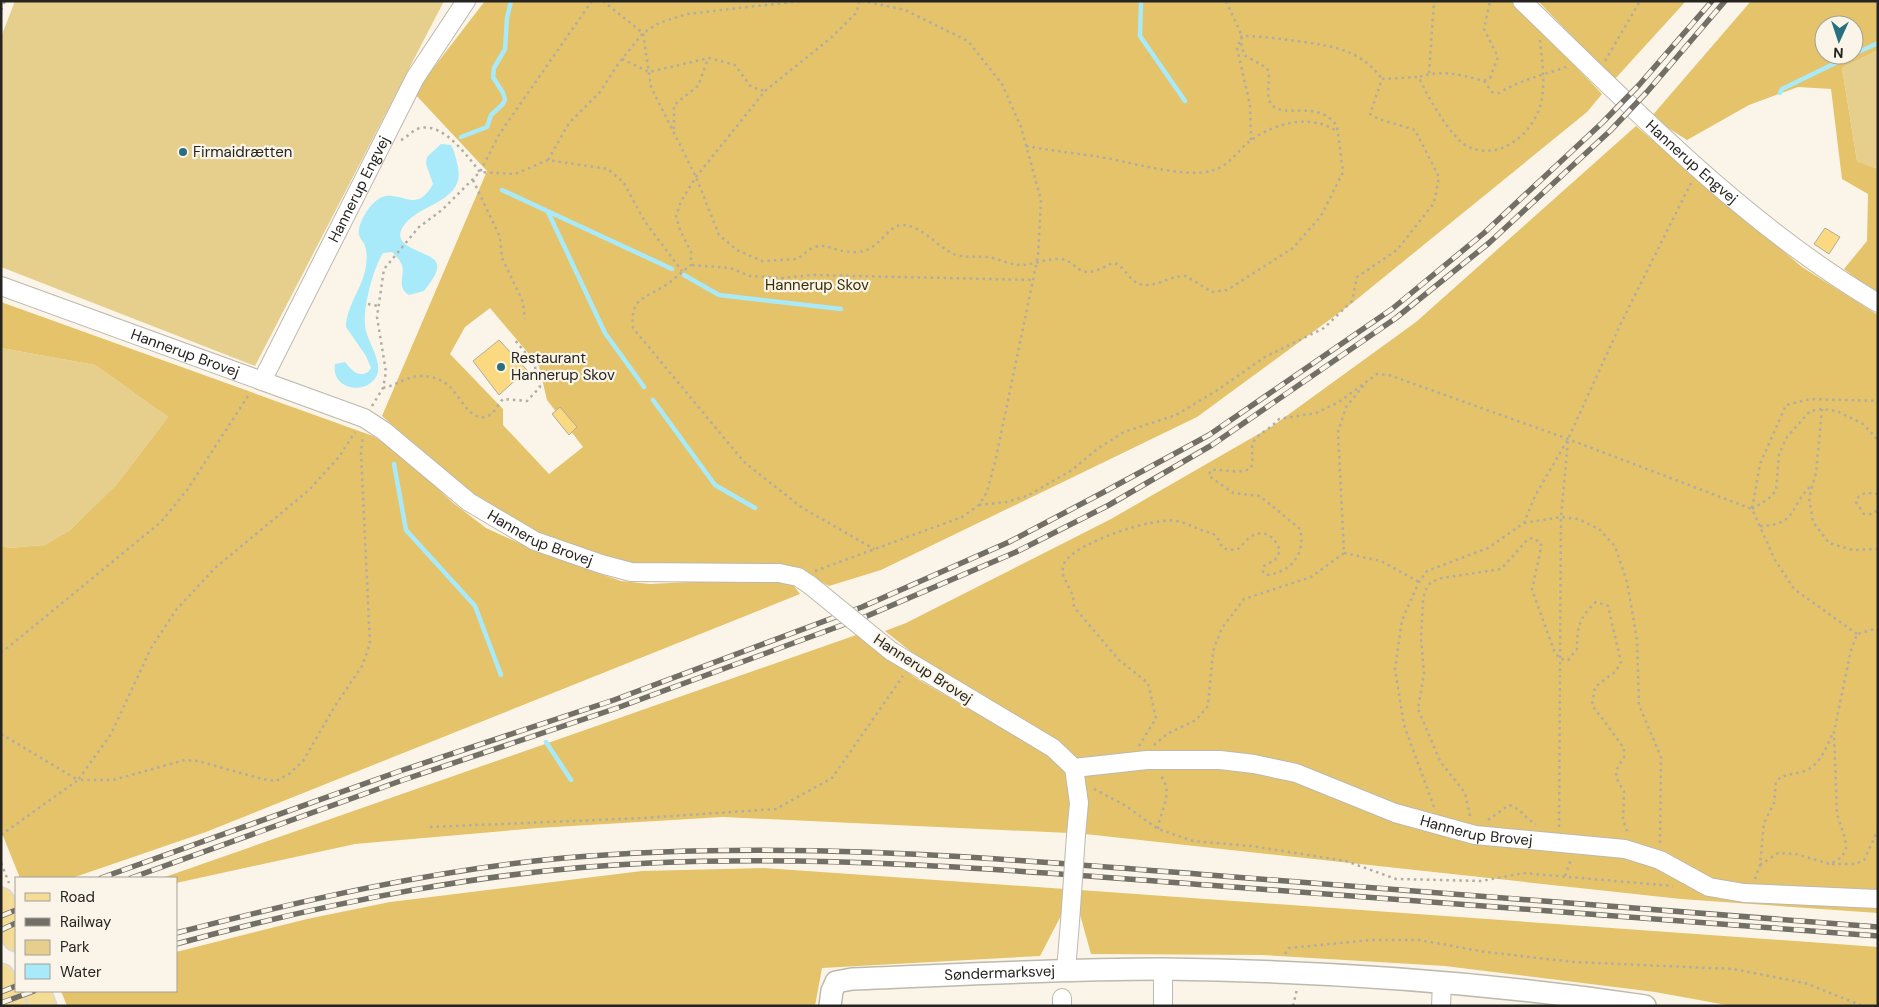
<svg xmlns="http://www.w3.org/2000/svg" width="1879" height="1007" font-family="'DM Sans',sans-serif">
<rect width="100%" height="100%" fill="#faf5e8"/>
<!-- green -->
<path fill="#e6ce8d" d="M15,1H444L255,366L1,267V37Z
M1878,50V169L1857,161L1842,68Z
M1,348L95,365L168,417L117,484L70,530L45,545L8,548L1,545Z"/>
<!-- forest -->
<path fill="#e4c36a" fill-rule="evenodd" d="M485,1H1513L1602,94L1587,112L1351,304L1197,417L881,570L829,586L793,568L634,567L559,543L522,526L484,505L382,416L487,171L414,93ZM490,308L539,366L547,400L583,447L549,474L503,425V409L450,354L465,327Z
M1538,1H1686L1614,80Z
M1751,1H1878V50L1842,68L1857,161L1878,169V295L1844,269L1867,241L1868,194L1842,179L1831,89L1798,87L1749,105L1687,140L1651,117ZM1824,25H1854V55H1824Z
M1636,126L1802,267L1878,315V913L1681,899L1085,834L1083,777L924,662L885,631L906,623L1111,519L1274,425L1416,322Z
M1,302L373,436L401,454L452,502L486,528L543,554L621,581L650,584L730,580L774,581L793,585L800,594L206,832L72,878H20L1,831V545L8,548L45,545L70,530L117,484L168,417L95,365L1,348Z
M859,634L914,677L1048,755C1080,780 1074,796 1069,833L723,817L538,828L355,844L176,883V878L165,877Z
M764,868L1065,889L1064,910L1040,956L822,968L815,1006H67L61,991H176V952L307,919L390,902L642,871Z
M1080,890L1878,947V1006H1732L1655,992L1445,966L1263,955L1091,954L1079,911Z"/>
<!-- water -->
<path fill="#a8eafa" d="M441,144L451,145C455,152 456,159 458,167C465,201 422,203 405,224C385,249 433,250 437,264C439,273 429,284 424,291L409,295C396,287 405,276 402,265C400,260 396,256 392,252L383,253C373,269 361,312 366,331C369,343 380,359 378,372C375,385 359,391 347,386C338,383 333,374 335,364L345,362C352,370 357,378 368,372L371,368L366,356L346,327C346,306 364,286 366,265C367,259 367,252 365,246C363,240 357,237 359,229C361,218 370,204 380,198C399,188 416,216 433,184L426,164L427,157Z"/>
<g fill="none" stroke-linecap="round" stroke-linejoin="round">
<!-- stream -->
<path stroke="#a8eafa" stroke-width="4.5" d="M1141,1L1140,36L1185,101
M1854,54L1878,43
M1780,93L1782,89L1852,55
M461,137L487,127L491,115L502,105L505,100L503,93L493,77L494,68L505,49L507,18L511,1
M502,190L672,269
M548,212L605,333L644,387
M684,275L719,295L841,309
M653,400L715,485L755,508
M394,464L406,530L475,606L501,675
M546,742L571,780"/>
</g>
<!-- building -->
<path fill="#fad980" stroke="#b0ac9f" d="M1825,228L1840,237L1829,254L1814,244Z
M499,340L528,371L521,377L520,376L499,395L473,361Z
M560,407L577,427L569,435L552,414Z"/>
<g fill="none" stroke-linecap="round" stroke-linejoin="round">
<!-- minor casing -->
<g stroke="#beb9ad" stroke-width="20">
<g id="minor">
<path id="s1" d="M1522,1C1634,109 1744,224 1878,303"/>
<path id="s2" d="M1,286L364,418L384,431L469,502L535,541L601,564L631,572L779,573L798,577L810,585"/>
<path id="s3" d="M262,381L415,78L466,1"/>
<path d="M891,651L1053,748L1074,768L1079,803L1076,835"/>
<path id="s4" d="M1074,768L1147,760H1220L1254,764L1296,773L1395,813L1475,835L1625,849L1660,860L1709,887L1744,893L1878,899"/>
<path d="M1066,970L1070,922"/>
<path d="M1062,1006V998"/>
<path d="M1163,1006V969"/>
<path d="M1441,1006L1442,982"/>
</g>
</g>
<!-- tertiary casing -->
<g stroke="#beb9ad" stroke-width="24">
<g id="tertiary">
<path id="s5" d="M830,1006L832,991L836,982L852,979C956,975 1059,969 1163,969C1324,971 1485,982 1645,1006"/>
</g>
</g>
<!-- primary casing -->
<g stroke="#d8d8d7" stroke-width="29">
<path id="primary" d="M1,901L16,938
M1,977L13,1006
M37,991L43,1006"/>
</g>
<!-- path -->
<path stroke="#b1ada3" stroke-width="2.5" stroke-dasharray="2.5 4" stroke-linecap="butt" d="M603,1L643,33L651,87L696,177L719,235L737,250L762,261L798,259C825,233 828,254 857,252C879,252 888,223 904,225C924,227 938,248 956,255C967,258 976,256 987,257C998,258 1009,265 1020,265C1034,265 1047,258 1061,259C1072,260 1077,272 1088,272C1097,272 1105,266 1113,263C1125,265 1128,281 1140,284C1154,289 1170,275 1186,276L1212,292L1227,290L1293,248L1321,216L1343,172L1337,126C1316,97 1281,122 1270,102C1265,92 1272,79 1267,68L1244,55L1241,43L1242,36L1226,1
M859,1L857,12L832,37L765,91L696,177L681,201L676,216L680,230L691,252V265C682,271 675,279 666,285C645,299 630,297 633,328L744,462L801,507L874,549
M1,10L5,1
M1540,40C1542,61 1547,92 1538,112C1527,139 1495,161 1467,146C1452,139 1425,93 1419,77C1442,69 1462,75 1484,81L1492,92L1499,93C1520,80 1543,75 1566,67
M622,59L649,72L709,58L735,65L751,87L765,91
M1605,61L1640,1
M1429,73L1434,1
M1484,81L1490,78L1498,57L1484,29L1490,1
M674,129V105L698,86L708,59
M401,140C408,137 413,129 421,128C444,123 468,157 480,172L515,174L548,160L608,169L624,183L645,222L682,271
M1251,140L1250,105L1237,48L1242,36C1261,36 1279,39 1297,41C1332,46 1360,49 1382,79
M1026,146C1049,150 1071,153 1094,156C1125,160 1185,180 1214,170C1229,166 1238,150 1250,141C1274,123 1311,113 1338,132
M548,160L569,123L600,92L618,64L643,33L659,23L687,14L801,1
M473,180L500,237L502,258L523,302L525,319
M692,265L730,268L750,276L783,278L812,275L1034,280
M368,304L378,306
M383,388C397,385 409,375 423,376C433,376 445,381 451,388C461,398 473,427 491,414C496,410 499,403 503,399L527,401L540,387L536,377L535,364L514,339
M372,406L383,388L386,372L377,317L384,269L419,227L442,210L480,172L500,133L592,1
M1822,409L1816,473L1809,498L1813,522L1829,543L1853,550L1878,549
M1878,494C1867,493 1860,491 1856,502L1864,514H1871L1878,510
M979,505L1006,502L1027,496L1072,470L1097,449L1124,432L1176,415L1216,391L1265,357L1324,328L1352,301L1357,277L1397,250L1434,203L1439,177L1415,130C1402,125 1379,121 1370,114L1382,79L1419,77
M1752,509L1768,499L1776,491L1779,454L1787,437L1810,411L1822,409L1837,411L1863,424L1878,440
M1524,523L1561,517L1578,519L1599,529L1615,546L1627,582L1637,639L1639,705L1661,757L1660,843
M1760,526C1799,525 1789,505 1812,485
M1344,553L1381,561L1419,582
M815,571L962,517L979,505L987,492L996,458L1038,256L1041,200L1021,127L1002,84L968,41L905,10L863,1
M1857,634L1794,589L1775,560L1752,509L1760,464L1786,405L1810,399L1878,401
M1,653L161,522L187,490L250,393
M1,734L78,780L111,734L151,648L176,610L215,568L309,490L339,457L355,432
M1154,745L1167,734L1196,720L1208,706L1213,651L1222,628L1244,599L1311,577L1344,553L1338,432L1346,407L1364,385
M1139,746L1156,718L1148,683L1119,660L1074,607L1073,596L1062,573C1063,569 1063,565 1065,562C1077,542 1153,517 1176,521C1189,523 1199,531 1212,533L1217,537L1222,547L1228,550L1238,549C1242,546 1245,541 1249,538C1263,527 1276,537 1280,551L1275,560L1264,566L1263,572L1267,575C1291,572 1306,554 1300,529L1260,496L1233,493L1209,476L1210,471C1218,467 1235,475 1250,469C1256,461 1249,450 1254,441C1260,432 1272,428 1279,419L1316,413L1339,402L1377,374L1389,375L1568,439L1752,509
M1094,789L1126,806L1158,829L1193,841L1251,846L1346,861L1396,879L1482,881L1523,873L1673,886
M1434,807L1404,725L1395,669L1402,620L1419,582L1427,571L1488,548L1524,523L1535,496L1568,439L1622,321L1691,183
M1470,816L1465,793L1440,761L1418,709L1424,674L1421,638L1423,600L1425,591L1431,582L1442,578L1501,569L1528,539L1533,538L1541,543V548L1532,590L1555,653L1561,659L1568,660L1577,649C1577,627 1579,618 1596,602L1608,606L1621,662L1616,671L1595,687L1592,705L1624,748V757L1617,769L1616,777L1624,792L1623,819L1628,834
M1488,820L1509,805C1521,808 1525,819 1536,824
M430,827L643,818L776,809L832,778L903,676
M1559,827L1561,517L1568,440
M1158,829C1160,809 1175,793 1160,775
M1,835L78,780H113L185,760L198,761L262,779L276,781L289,774L303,761L335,706L362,666L370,644L361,453L363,435
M1,863L9,883
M1832,864H1856L1864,860L1878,830
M1760,865L1778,853L1796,854L1830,864L1842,857L1846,848L1845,838L1837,814L1834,732L1851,650L1857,634L1878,628
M1565,876L1570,862L1569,858
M1755,879L1760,865L1764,823L1774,803L1776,781C1784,774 1791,775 1801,772C1819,768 1826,748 1833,733
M1285,954L1289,948L1371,940H1419L1486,952L1574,962L1733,969L1805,983L1863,1006
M1293,1006L1297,989"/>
<!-- minor -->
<use href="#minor" stroke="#fff" stroke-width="18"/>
<!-- tertiary -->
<use href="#tertiary" stroke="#fff" stroke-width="21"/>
<!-- primary -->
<use href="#primary" stroke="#f4dc97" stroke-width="26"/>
<!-- rail casing -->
<g stroke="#726f67" stroke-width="5.5">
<path id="rail" d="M101,878L400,771L614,700L862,607L1009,542L1102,493L1209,435L1392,309L1484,233L1602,123L1639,85L1712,1
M131,878L403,780L617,708L867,616L1016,552L1109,505L1212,445L1396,318L1489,243L1610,131L1647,92L1725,1
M1,916L16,910
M1,930L16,923
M176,933C304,900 433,870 564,858C780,839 994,858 1209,875C1432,892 1655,910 1878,927
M176,944C331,902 489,870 650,863C854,854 1057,874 1260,889C1466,905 1672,920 1878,936
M1,992L16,986
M1,1003L34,991"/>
</g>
<!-- rail -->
<use href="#rail" stroke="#faf5e8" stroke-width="4" stroke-dasharray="11" stroke-linecap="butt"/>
<!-- minor-bridge casing -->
<g stroke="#beb9ad" stroke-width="20" stroke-linecap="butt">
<path id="minor-bridge" d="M810,585L891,651
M1070,922L1076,835"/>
</g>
<!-- minor-bridge -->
<use href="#minor-bridge" stroke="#fff" stroke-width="18"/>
</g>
<!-- markers -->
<g fill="#2a6f7e" stroke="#faf5e8" stroke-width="2">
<circle cx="183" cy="152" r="5"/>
<circle cx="501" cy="367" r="5"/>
</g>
<g text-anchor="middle" stroke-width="4.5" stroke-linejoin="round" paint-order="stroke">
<!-- poi labels -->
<g font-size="15" fill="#262420" stroke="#faf5e8" text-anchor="start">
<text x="193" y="157">Firmaidrætten</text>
<text x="511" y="363">Restaurant<tspan x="511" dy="17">Hannerup Skov</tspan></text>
</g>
<!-- street labels -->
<g font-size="15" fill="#262420" stroke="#faf5e8">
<text dy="5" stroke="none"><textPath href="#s1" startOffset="234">Hannerup Engvej</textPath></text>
<text dy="5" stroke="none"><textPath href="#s3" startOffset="215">Hannerup Engvej</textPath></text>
<text dy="5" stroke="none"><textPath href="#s2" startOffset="196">Hannerup Brovej</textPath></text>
<text dy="5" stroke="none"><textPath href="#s2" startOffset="601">Hannerup Brovej</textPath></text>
<text transform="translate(923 669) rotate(33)" y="5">Hannerup Brovej</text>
<text dy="5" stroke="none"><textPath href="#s4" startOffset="414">Hannerup Brovej</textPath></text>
<text dy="5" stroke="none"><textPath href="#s5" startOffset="189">Søndermarksvej</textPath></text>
</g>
<!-- park labels -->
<g font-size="15" fill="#392c03" stroke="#faf5e8">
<text x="817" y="290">Hannerup Skov</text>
</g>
</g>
<!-- border -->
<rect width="1879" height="1007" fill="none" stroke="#262420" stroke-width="5"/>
<!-- legend -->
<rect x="15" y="877" width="162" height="115" fill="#faf5e8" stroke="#a5a198"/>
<rect x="25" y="893" width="25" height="8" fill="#f4dc97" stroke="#a5a198"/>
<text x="60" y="902" font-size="15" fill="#262420">Road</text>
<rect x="25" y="918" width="25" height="8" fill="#726f67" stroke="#a5a198"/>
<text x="60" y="927" font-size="15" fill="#262420">Railway</text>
<rect x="25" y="940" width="25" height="15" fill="#e6ce8d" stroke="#a5a198"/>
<text x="60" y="952" font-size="15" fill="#262420">Park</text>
<rect x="25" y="964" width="25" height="15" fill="#a8eafa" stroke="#a5a198"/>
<text x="60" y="977" font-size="15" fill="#262420">Water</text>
<!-- north arrow -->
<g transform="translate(1839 40) rotate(183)"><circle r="24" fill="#faf5e8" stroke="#a5a198"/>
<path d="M0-4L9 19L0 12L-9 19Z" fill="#2a6f7e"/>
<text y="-8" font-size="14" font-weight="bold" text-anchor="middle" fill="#262420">N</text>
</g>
</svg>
